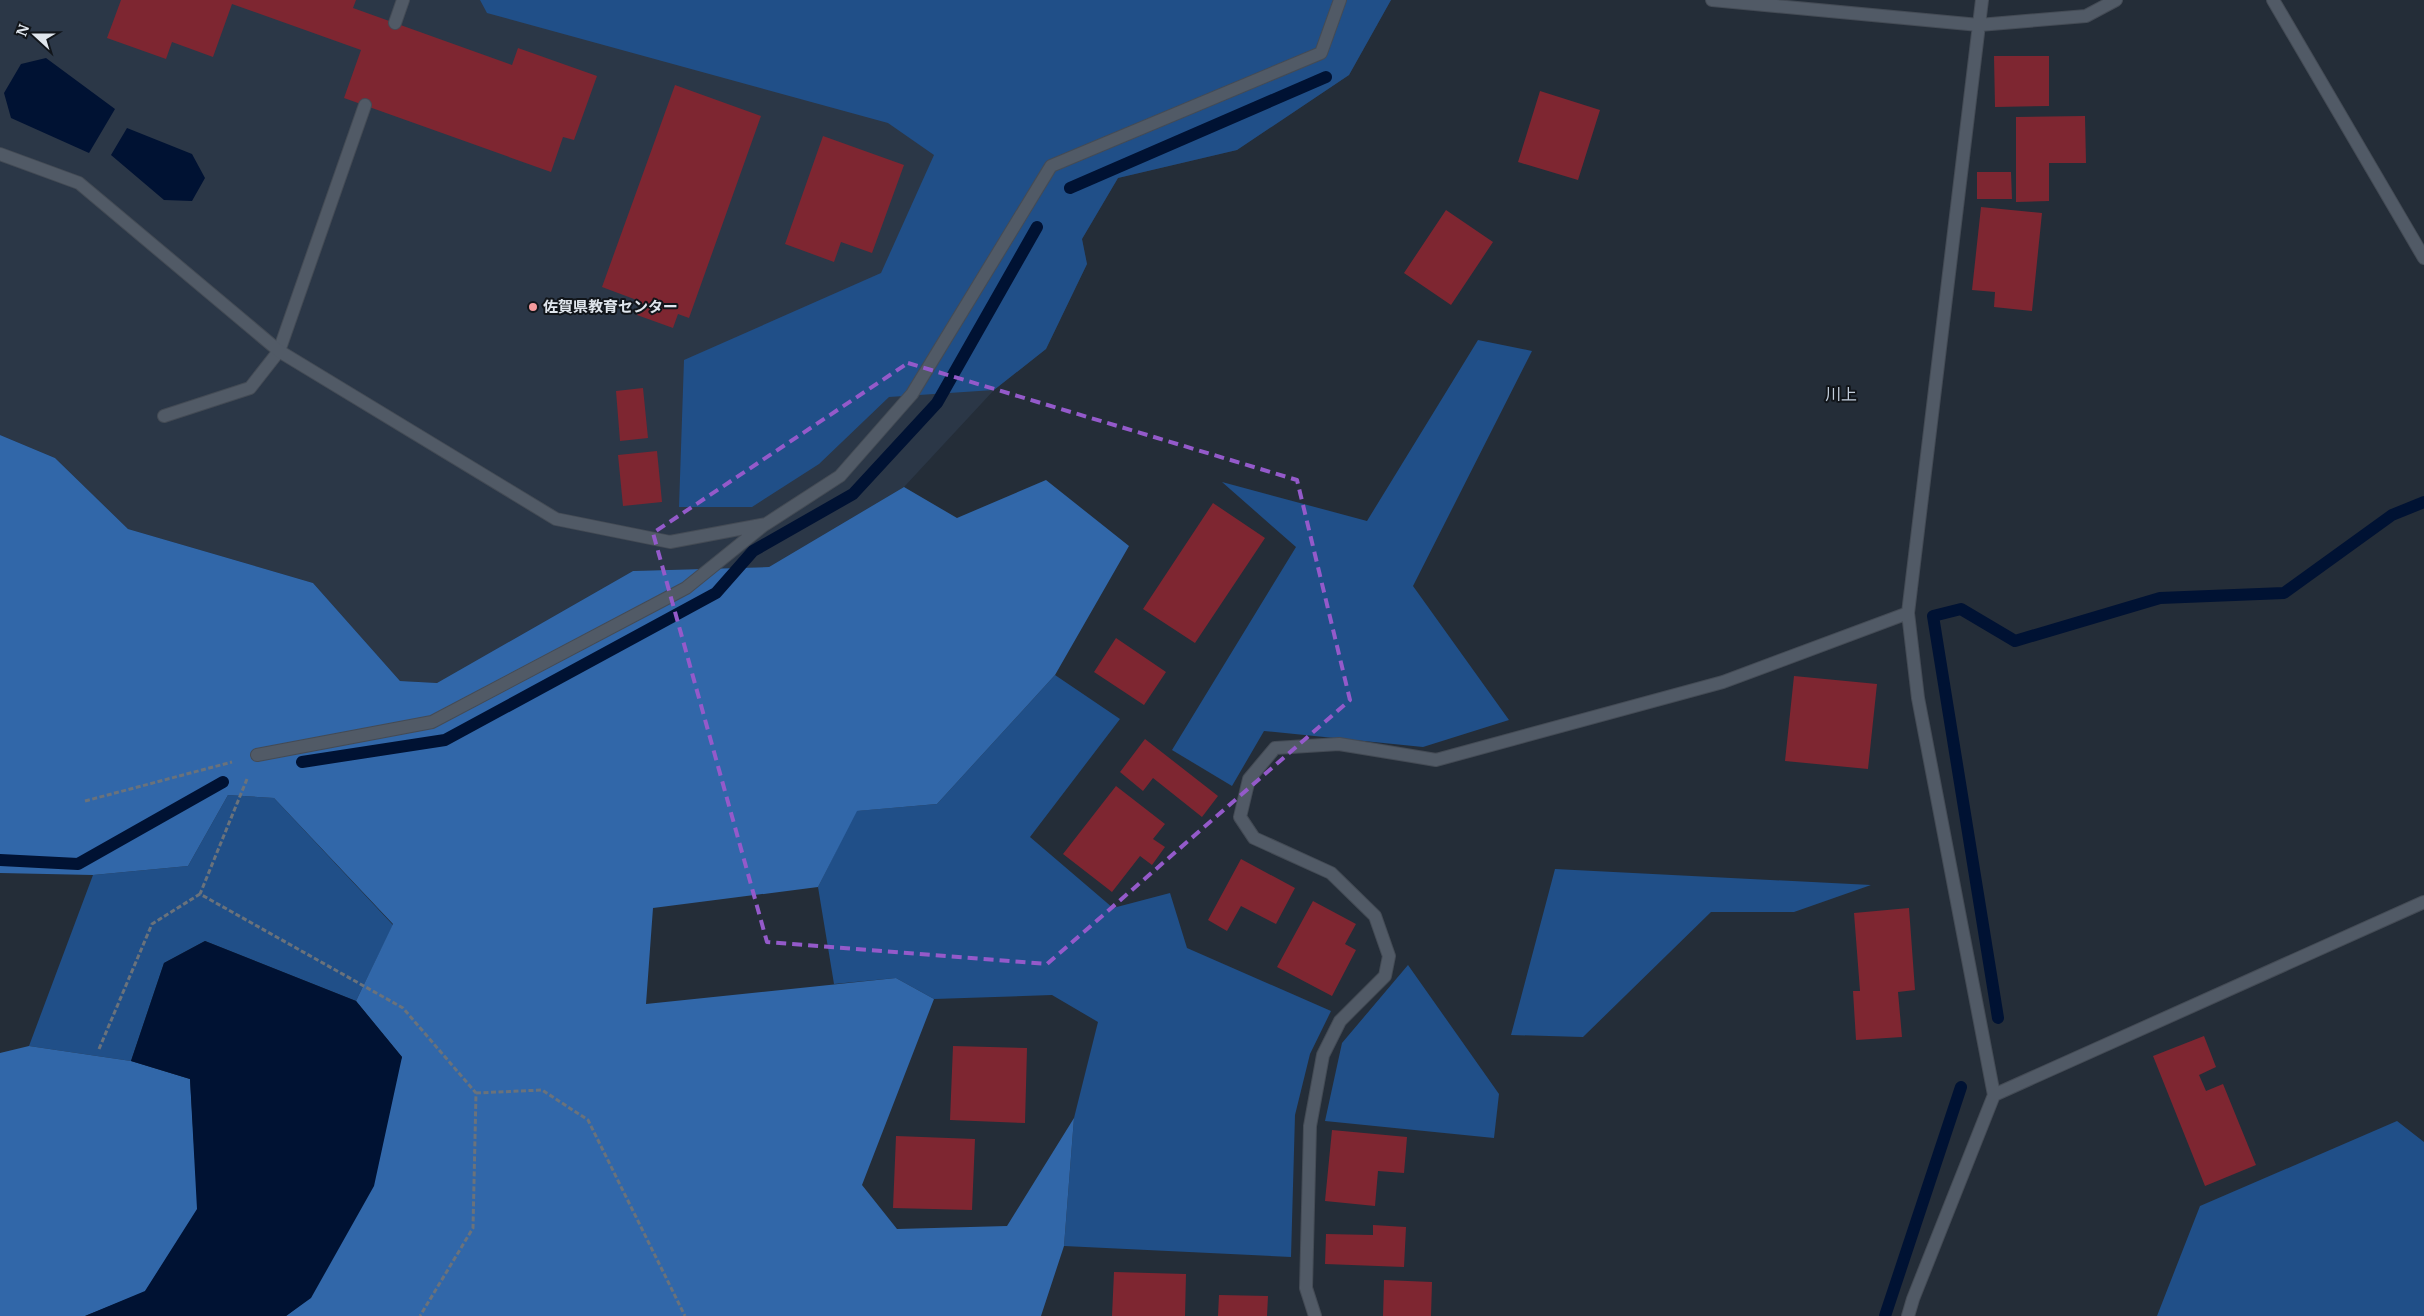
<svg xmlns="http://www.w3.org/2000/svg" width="2424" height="1316" font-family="Merriweather,'Noto Sans JP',serif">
<rect width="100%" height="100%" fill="#242d38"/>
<!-- built -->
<path fill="#2b3747" d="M0,0H1391L1349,75L1237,150L1118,178L1082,239L1087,264L1046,349L994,390L904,487L769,567L633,571L437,683L400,681L313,583L128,529L55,458L0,435Z"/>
<!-- green -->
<path fill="#204f88" d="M480,0H1391L1349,75L1237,150L1118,178L1082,239L1087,264L1046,349L994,390L889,397L819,464L752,507H679L684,360L881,273L934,155L888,123L487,13Z
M1478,340L1532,351L1413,586L1509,720L1423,747L1264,731L1232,786L1172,750L1296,547L1222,482L1367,521Z
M1055,675L1120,719L1030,837L1113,908L1170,893L1187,948L1331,1011L1310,1054L1295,1115L1291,1257L1064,1246L1074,1118L1098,1022L1052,995L934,999L896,978L834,984L818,887L856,811L937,804Z
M228,795L274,798L393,925L356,1001L205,941L164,963L131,1061L29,1046L93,875L188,866Z
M1555,869L1871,885L1794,912H1711L1583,1037L1511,1035Z
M1408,965L1499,1094L1494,1138L1325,1121L1342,1043Z
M2397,1121L2424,1142V1316H2157L2200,1206Z"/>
<!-- forest -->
<path fill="#3167a9" d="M0,435L55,458L128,529L313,583L400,681L437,683L633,571L769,567L904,487L957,518L1046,480L1129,546L1055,675L937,804L857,811L818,887L653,908L646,1004L896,978L934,999L862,1185L897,1229L1007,1226L1074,1118L1064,1246L1041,1316H286L311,1297L402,1057L356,1001L393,924L274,798L228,795L188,866L93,875L0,873Z
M29,1046L131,1061L190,1079L198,1209L145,1292L85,1316H0V1053Z"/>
<!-- water -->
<path fill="#001233" d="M46,58L115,109L89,153L11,118L4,93L21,64Z
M127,128L192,154L205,178L192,201L164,200L111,155Z
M205,941L356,1001L402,1057L374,1186L311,1298L286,1316H85L145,1291L197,1209L190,1079L131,1061L164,963Z"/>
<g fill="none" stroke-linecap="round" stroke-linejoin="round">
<!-- stream -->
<path stroke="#001233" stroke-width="12" d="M1070,188L1326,77
M302,762L445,740L716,593L753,551L853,494L937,403L1037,227
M0,860L78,864L223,782
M1998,1018L1933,616L1961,609L2015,641L2160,598L2284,593L2392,515L2424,502
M1885,1316L1961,1087"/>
</g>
<!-- building -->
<path fill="#7e2631" d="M121,0H356L353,8L512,65L518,48L597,76L574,140L563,137L551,172L344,98L361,50L232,4L213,57L172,42L166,59L107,38Z
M1994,56H2049V106L1995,107Z
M675,85L761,116L689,318L678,314L673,328L637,315L642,302L602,287Z
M1540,91L1600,110L1578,180L1518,162Z
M2085,116L2086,163H2049V201L2016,202V117Z
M823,136L904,165L872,253L841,242L834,262L785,244Z
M1977,172H2011L2012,199H1977Z
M1981,207L2042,213L2032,311L1994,307L1995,292L1972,290Z
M1446,210L1493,242L1451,305L1404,273Z
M643,388L648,438L620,441L616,391Z
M657,451L662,502L623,506L618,455Z
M1213,503L1265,538L1195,643L1143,609Z
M1116,638L1166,672L1144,705L1094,672Z
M1794,676L1877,684L1868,769L1785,761Z
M1145,739L1218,796L1202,817L1153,778L1143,791L1120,772Z
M1116,786L1165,824L1153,839L1165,847L1152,865L1140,856L1112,892L1063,854Z
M1241,859L1295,888L1276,924L1241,906L1227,931L1208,920Z
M1313,901L1356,924L1345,944L1356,950L1332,996L1277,967Z
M1909,908L1915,990L1898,992L1902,1037L1856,1040L1853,991H1860L1854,913Z
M2204,1036L2216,1067L2199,1075L2206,1091L2223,1084L2256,1165L2205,1186L2153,1056Z
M953,1046L1027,1048L1025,1123L950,1120Z
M1332,1130L1407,1137L1404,1173L1378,1171L1375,1206L1325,1201Z
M896,1136L975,1139L972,1210L893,1208Z
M1373,1225L1406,1227L1404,1267L1325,1264L1326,1234L1373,1235Z
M1114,1272L1186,1274L1185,1316H1112Z
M1384,1280L1432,1282L1431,1316H1383Z
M1219,1295L1268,1296L1267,1316H1218Z"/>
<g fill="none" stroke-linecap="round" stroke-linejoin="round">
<!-- service casing -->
<g stroke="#444b55" stroke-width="14">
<path id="service" d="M395,23L403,0
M164,416L250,388L279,351L365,105"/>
</g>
<!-- minor casing -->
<g stroke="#444b55" stroke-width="14">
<path id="minor" d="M1712,0L1979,25L2086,16L2116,0
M2273,0L2424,258
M0,154L79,183L279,351L556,519L670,542L766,524L840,476L912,394L1051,166L1321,53L1340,0
M257,755L432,722L686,588L764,525
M1994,1095L2424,902
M1315,1316L1306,1288L1310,1126L1323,1055L1340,1021L1385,976L1389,956L1375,916L1331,873L1254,838L1240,817L1249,779L1275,748L1339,744L1436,760L1723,682L1908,613
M1908,1316L1913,1299L1994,1095L1918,698L1908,613L1982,0"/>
</g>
<!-- path -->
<path stroke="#6a727b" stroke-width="3" stroke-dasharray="5 2.5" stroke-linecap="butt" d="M247,779L200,894L403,1008L476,1093L473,1228L420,1316
M85,801L232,762
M99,1049L152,924L200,894
M476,1093L542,1090L588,1120L685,1316"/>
<!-- service -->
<use href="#service" stroke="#515a66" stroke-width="12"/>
<!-- minor -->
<use href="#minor" stroke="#515a66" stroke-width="12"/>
</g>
<!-- marked area -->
<path fill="none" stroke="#945aca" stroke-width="4" stroke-dasharray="10 6" stroke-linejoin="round" d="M908,363L1297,480L1350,700L1047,964L767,942L653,533Z"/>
<!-- markers -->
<circle fill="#f59b9e" stroke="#11151a" stroke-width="2" cx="533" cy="307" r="5"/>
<g text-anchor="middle" stroke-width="4" stroke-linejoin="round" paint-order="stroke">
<!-- poi labels -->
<g font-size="15" font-weight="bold" fill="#e0e6ed" stroke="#11151a" text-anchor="start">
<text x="543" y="312">佐賀県教育センター</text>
</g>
<!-- neighbourhood labels -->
<g font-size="16" fill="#c1ccda" stroke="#11151a">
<text x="1841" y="400">川上</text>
</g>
</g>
<!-- north arrow -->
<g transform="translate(35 35) rotate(291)" stroke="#11151a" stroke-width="4" paint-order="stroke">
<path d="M0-4L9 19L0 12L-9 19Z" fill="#e0e6ed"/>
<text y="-8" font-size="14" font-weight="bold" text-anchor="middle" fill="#e0e6ed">N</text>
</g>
</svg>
